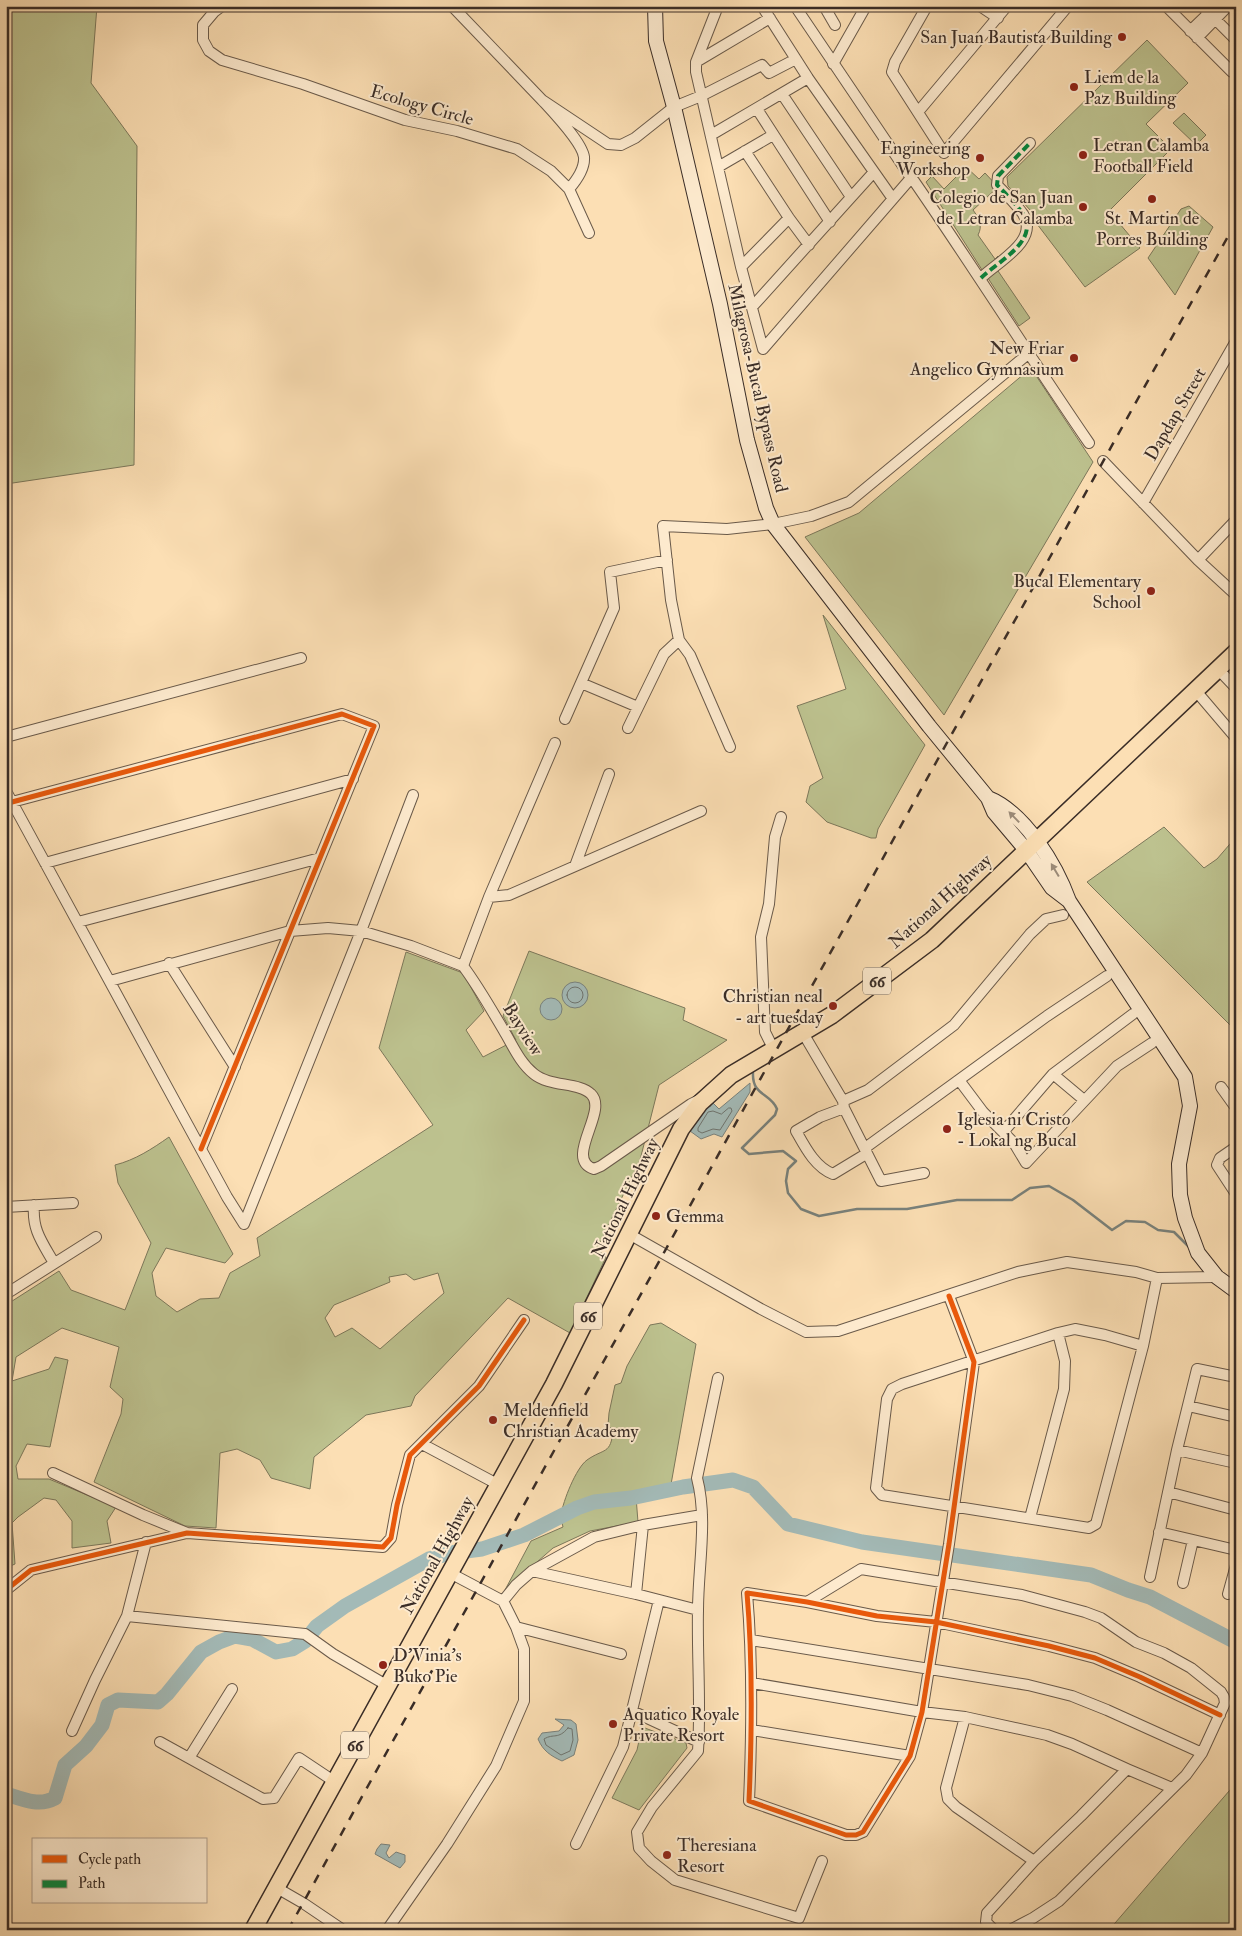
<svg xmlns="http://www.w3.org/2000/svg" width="1242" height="1936" font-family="'IM FELL Double Pica',serif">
<rect width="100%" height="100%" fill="#fcdfb4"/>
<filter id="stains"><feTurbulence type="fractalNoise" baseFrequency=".004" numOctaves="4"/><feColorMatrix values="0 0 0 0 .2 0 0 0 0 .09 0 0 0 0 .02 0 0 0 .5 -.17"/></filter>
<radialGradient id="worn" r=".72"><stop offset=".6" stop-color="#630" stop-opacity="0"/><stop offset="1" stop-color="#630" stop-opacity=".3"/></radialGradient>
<!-- green -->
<path fill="#bdc28f" stroke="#7c785b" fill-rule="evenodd" d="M6,6H97L91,83L137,146L134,465L6,484Z
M1147,40L1188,83L1146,124L1171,149L1109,211L1140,248L1085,287L1037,224L1031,211L1008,186L1007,177Z
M1184,113L1206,135L1196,145L1173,123Z
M966,167L979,179L985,173L998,187L973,210C979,218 983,226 978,235L995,259L998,256L1001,260L984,273L926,182L932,176L944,189Z
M1189,206L1213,227L1175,295L1148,258L1181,209Z
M996,268L1030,318L1019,326L986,275Z
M1031,368L1093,462L944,715L805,537L859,513Z
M823,615L925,745L878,829L876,838H871L827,822L806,802L810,786L823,778L797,706L846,689Z
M1164,827L1204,868L1217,859L1236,837V1031L1087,882Z
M529,951L685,1008L683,1020L727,1040L659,1085L640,1160L597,1249L606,1257L570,1333L508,1298L415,1396L411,1406L366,1415L314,1457L310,1489L271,1478L260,1460L237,1449L220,1453L216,1528L185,1526L94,1482L121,1414L123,1399L110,1387L119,1347L62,1328L16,1357L12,1381L49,1369L55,1357L68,1360L50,1447L27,1444L16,1466L18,1479H49L116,1507L107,1521L111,1543L72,1548V1521L56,1500L44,1498L18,1517L12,1523L15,1564L6,1568V1305L59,1271L71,1290L125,1310L151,1243L118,1183L115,1165C135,1160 152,1149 169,1137L233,1254L225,1263L166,1248L152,1273L156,1296L177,1312L200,1299L219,1298L230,1273L260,1256L257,1238L433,1125L379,1048L406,952L463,973L484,1011L466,1030L483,1057L516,1040L503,1016ZM438,1273L444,1293L380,1349L352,1328L335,1337L325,1318L334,1305L390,1282L389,1277L406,1274L414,1280Z
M661,1323L696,1344L670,1490L636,1497L638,1522L590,1531L553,1548L505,1590L531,1541L563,1527C562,1523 561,1519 561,1515C563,1501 576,1468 587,1460C604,1448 611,1455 613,1430L608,1425L609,1413L615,1385L621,1383L627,1366L650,1325Z
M642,1727L686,1743L687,1748L639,1810L612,1798L637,1750Z
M1236,1783V1930H1109Z"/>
<!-- water -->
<path fill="#a3bab7" stroke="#79827d" d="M562 995a13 13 0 1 1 26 0a13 13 0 1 1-26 0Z
M540 1009a11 11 0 1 1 22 0a11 11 0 1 1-22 0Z
M750,1083V1092L722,1137L714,1134L701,1139L690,1131L706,1105L710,1107L713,1103L719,1109Z
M555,1719L571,1720L576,1724L578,1740L574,1755L562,1761C551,1756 543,1751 538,1739L542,1733L559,1731L564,1725Z
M381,1844L390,1845L386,1853L389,1858L396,1852L405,1855V1862L400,1868L375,1854L377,1849Z"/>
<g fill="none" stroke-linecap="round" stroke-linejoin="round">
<!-- shore -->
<path stroke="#6e746f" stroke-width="1" d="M567 995a8 8 0 1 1 16 0a8 8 0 1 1-16 0Z
M729,1108H731L732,1111L720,1130L713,1129L702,1133L698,1131V1128L708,1112L713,1111L721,1114Z
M568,1728L572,1729L573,1740L570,1751L561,1755L546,1745L544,1739C554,1733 558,1740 568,1728Z"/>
<!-- stream -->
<path stroke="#79827d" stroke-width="2.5" d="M753,1073C752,1096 771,1093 777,1109L775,1115L742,1148L749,1154L783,1151L796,1161L788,1169L786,1181L788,1193L801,1209L819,1216L857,1209H907L957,1200H1012L1030,1188L1049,1186L1073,1200L1112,1230L1126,1221L1145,1222L1158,1230L1174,1232L1190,1248"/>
<!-- river -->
<path stroke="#a3bab7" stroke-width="15" d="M6,1794C22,1799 39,1807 55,1798L65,1765L86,1746L102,1725L108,1705L118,1700L158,1702L167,1694L201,1652L219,1642L235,1636L252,1639L276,1652L292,1649L305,1641L317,1626L345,1606L429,1559L450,1553L482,1549L524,1535L577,1508L594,1502L631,1498L683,1487L733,1480L753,1487L788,1524L862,1542L1091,1575L1128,1590L1150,1597L1236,1642"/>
<!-- street casing -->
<g stroke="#6a5a4a" stroke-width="12">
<path id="street" d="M222,6L214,12L203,25V40L209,51L222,60L303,84L405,120L457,131L517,149L551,171L569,189C576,181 585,169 584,157C582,142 553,112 542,100
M452,6L542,100L608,144L621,145L635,138L674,107L701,96L762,65L769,73L796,59
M718,6L696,62V72L741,267L763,349
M762,6L808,78L893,199
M824,6L835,25
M927,6L895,62L892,72L944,153L1068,6
M980,6L998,18
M1166,6L1232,72L1236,68
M1202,6L1236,40
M1190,31L1216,6
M1197,38L1228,6
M696,62L770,18
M833,64L866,6
M782,94L851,197
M757,109L830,222
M918,112L1007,6
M711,135L808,78
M745,151L789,218L809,245
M718,167L773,135
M914,181C974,268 1030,357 1089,443
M569,189L589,233
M741,267L789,218
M981,278C997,262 1040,241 1023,214C1016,204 1006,194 997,185L998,176L1030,143
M752,307L873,173
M763,349L911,178L795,6
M1103,461L1198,560L1236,595
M1143,503L1236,341
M1198,560L1236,520
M679,640L690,655L730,747
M1218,669L1236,688
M581,683L638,707
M1196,691L1236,738
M565,719L614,608L610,572L667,560
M628,728L664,654L679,640L671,600L663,526L727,529L773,524L811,516L849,502L1028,354
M6,737L301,658
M6,791L227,1197L244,1224
M12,802L342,714L374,726L201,1149
M45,863L353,779
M575,866L609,774
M489,897L509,895L701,811
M78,922L320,858
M169,963L235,1067
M463,966C478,986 491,1009 504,1031C513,1046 520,1063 534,1074C550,1087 579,1082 591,1094C609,1111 563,1159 594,1169L601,1166L691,1104L699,1100
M463,966L489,897L555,743
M110,981L290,931L328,928L361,931L411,946L463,966
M803,1033L843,1101L844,1108L881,1181L924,1173
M774,1050L765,1032L761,937L769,904L775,837L781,817
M1053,1074L1084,1100
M959,1080L983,1112L1014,1143L1026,1163L1117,1066L1152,1043
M1221,1087L1236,1108
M843,1101L868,1090L954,1025L1030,934L1046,919L1063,915
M844,1108L820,1117L796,1131C805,1147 815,1167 833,1174L866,1154
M1004,1131L1053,1074L1133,1014
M1236,1147L1220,1158L1217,1165L1236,1194
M865,1148L1047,1016L1107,976
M34,1205C32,1230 42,1242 54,1263
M6,1207L73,1203
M244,1224L361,931L413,795
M629,1234L761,1309L806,1332L838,1331L1018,1272L1067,1262L1136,1272L1157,1278L1217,1277
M6,1294L96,1237
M949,1296L974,1362L949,1544L922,1712L910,1756L863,1832L856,1835H846L749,1801C752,1731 753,1662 747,1593L807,1602L877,1616L936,1622L1049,1646L1095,1658L1140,1677L1220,1715
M1143,1346L1105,1335L1075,1329L1058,1333L902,1384L892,1389L887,1399L876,1488L882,1495L1089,1528L1096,1524L1143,1346L1157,1278
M718,1378L697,1478C708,1520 698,1567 698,1610C697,1657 701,1704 698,1751L652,1807L637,1832L639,1848L651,1861L675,1880L799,1918L822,1861
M1188,1406L1236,1417
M422,1444L499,1485
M1177,1450L1236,1463
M53,1473L143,1515L187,1533
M1168,1492L1236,1510
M1030,1518L1064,1389L1065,1361L1058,1333
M1159,1532L1236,1550
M532,1571L636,1594L698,1610
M450,1573L503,1601L516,1585L532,1571L594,1537L643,1525L702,1515
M1150,1577L1177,1450L1197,1369L1236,1377
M1183,1583L1193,1540
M6,1590L31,1570L187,1533L383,1547L391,1538L397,1505L410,1455L479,1386L524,1320
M636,1594L643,1525
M1228,1594L1236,1565
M807,1602L861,1569L1022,1595L1085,1612L1101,1618L1136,1642L1164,1653L1191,1668L1221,1692L1224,1697L1225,1703L1202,1753L1186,1775L1059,1901L1033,1918L1010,1930
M127,1616L305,1634L333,1654L388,1686
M516,1627L621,1654
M751,1640L1028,1685L1072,1696L1107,1710L1202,1753
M752,1683L922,1712L965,1717L1047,1735L1072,1744L1127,1769L1081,1816L1034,1861L987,1913L986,1922L994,1930
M632,1711L699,1742
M965,1717L946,1788L948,1799L956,1807L1034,1861
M752,1730L910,1756
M72,1731L95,1680L127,1616L146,1542
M160,1742L263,1799L274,1798L299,1758L335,1782
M189,1758L232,1689
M1127,1769L1172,1788
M576,1844L623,1747L659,1600
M277,1888L303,1903L343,1930
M387,1930L447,1844L496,1766L524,1701V1649L516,1627L503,1601"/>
</g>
<!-- secondary casing -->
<g stroke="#3a2d27" stroke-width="16">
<path id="secondary" d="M655,6L656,41L674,107L720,304L747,440L766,508L773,524L929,726L988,798L994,812L1026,850L1052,888L1069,901
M988,798C1025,813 1056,865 1069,901L1185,1077L1190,1106L1179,1164L1180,1195L1185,1218L1198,1253L1217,1277L1236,1291"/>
</g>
<!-- primary casing -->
<g stroke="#3a2d27" stroke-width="19">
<path id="primary" d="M253,1930L554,1384L681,1129L700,1103L731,1075L832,1015L932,940L1236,652"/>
</g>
<!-- street -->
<use href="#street" stroke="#fdeace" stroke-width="10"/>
<!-- secondary -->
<use href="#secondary" stroke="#fdeace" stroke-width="14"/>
<!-- primary -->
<use href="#primary" stroke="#fcdfb4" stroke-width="16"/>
<!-- rail -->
<path stroke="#3a2d27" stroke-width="2.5" stroke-dasharray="9 9" stroke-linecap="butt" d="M288,1930L1236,222"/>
<!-- quiet -->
<path stroke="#00873e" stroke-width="4" stroke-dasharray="8 4" stroke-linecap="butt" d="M981,278C997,262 1040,241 1023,214C1016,204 1006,194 997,185L998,176L1030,143"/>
<!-- cycleway casing -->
<g stroke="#fdeace" stroke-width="8">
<path id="cycleway" d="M12,802L342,714L374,726L201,1149
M949,1296L974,1362L949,1544L922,1712L910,1756L863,1832L856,1835H846L749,1801C752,1731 753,1662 747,1593L807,1602L877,1616L936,1622L1049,1646L1095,1658L1140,1677L1220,1715
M6,1590L31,1570L187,1533L383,1547L391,1538L397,1505L410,1455L479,1386L524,1320"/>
</g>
<!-- cycleway -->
<use href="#cycleway" stroke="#e8590c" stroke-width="5"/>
</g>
<!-- one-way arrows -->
<defs><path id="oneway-solid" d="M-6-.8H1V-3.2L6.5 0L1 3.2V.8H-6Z" transform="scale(1.25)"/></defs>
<g fill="#9c8c7a">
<use href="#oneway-solid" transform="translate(1014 817) rotate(-134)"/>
<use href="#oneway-solid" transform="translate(1055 870) rotate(-121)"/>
</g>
<!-- markers -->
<g fill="#8f2418" stroke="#fdeace" stroke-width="2">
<circle cx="1122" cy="37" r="5"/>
<circle cx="1074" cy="87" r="5"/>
<circle cx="1083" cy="155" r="5"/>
<circle cx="980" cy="158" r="5"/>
<circle cx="1152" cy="199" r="5"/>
<circle cx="1083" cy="207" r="5"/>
<circle cx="1074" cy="358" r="5"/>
<circle cx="1151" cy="591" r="5"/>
<circle cx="833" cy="1006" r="5"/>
<circle cx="947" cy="1129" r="5"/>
<circle cx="656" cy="1216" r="5"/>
<circle cx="493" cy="1420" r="5"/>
<circle cx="383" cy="1665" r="5"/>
<circle cx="613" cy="1724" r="5"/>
<circle cx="667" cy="1855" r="5"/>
</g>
<g text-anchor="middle" stroke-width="4" stroke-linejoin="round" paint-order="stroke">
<!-- shield labels -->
<g fill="#fdeace" stroke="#746659" stroke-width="1">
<rect x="863" y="967.5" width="28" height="27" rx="4"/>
<rect x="574" y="1302.5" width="28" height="27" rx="4"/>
<rect x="341" y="1731.5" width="28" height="27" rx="4"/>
</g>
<g font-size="16" font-weight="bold" fill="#3a2d27">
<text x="877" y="987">66</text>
<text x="588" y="1322">66</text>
<text x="355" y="1751">66</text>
</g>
<!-- poi labels -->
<g font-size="18" fill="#3a2d27" stroke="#fdeace" text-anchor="start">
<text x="1112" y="43" text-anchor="end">San Juan Bautista Building</text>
<text x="1084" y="83">Liem de la<tspan x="1084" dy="21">Paz Building</tspan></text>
<text x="1093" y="151">Letran Calamba<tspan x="1093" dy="21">Football Field</tspan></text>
<text x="970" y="154" text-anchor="end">Engineering<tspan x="970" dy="21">Workshop</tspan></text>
<text x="1073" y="203" text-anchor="end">Colegio de San Juan<tspan x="1073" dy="21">de Letran Calamba</tspan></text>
<text x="1152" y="224" text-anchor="middle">St. Martin de<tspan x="1152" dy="21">Porres Building</tspan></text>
<text x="1064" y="354" text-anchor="end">New Friar<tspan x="1064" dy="21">Angelico Gymnasium</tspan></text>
<text x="1141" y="587" text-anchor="end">Bucal Elementary<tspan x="1141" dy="21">School</tspan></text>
<text x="823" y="1002" text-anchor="end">Christian neal<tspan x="823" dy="21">- art tuesday</tspan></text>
<text x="957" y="1125">Iglesia ni Cristo<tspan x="957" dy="21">- Lokal ng Bucal</tspan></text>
<text x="666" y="1222">Gemma</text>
<text x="503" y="1416">Meldenfield<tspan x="503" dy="21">Christian Academy</tspan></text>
<text x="393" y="1661">D'Vinia's<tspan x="393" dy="21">Buko Pie</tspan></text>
<text x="623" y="1720">Aquatico Royale<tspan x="623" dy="21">Private Resort</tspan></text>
<text x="677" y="1851">Theresiana<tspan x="677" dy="21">Resort</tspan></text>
</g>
<!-- street labels -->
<g font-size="18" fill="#3a2d27" stroke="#fdeace">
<text transform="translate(422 105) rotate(16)" y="6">Ecology Circle</text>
<text transform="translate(758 388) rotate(77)" y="6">Milagrosa-Bucal Bypass Road</text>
<text transform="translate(1175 414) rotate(-60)" y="6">Dapdap Street</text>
<text transform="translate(940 901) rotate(-42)" y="6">National Highway</text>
<text transform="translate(523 1029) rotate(58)" y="6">Bayview</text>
<text transform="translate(625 1198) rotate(-64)" y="6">National Highway</text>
<text transform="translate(437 1555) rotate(-61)" y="6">National Highway</text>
</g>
</g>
<!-- margin -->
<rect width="1242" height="1936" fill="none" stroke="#fcdfb4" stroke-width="25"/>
<rect x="8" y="8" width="1227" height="1921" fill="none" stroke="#3a2d27" stroke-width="2.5"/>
<rect x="12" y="12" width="1217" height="1911" fill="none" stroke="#3a2d27"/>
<!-- legend -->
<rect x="32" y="1838" width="175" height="65" fill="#fdeace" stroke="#af9e8b"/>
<rect x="42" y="1855" width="25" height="8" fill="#e8590c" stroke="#af9e8b"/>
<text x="78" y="1864" font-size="15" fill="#3a2d27">Cycle path</text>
<rect x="42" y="1880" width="25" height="8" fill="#00873e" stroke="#af9e8b"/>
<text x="78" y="1888" font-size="15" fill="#3a2d27">Path</text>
<rect width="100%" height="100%" filter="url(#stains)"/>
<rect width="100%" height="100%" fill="url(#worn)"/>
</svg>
